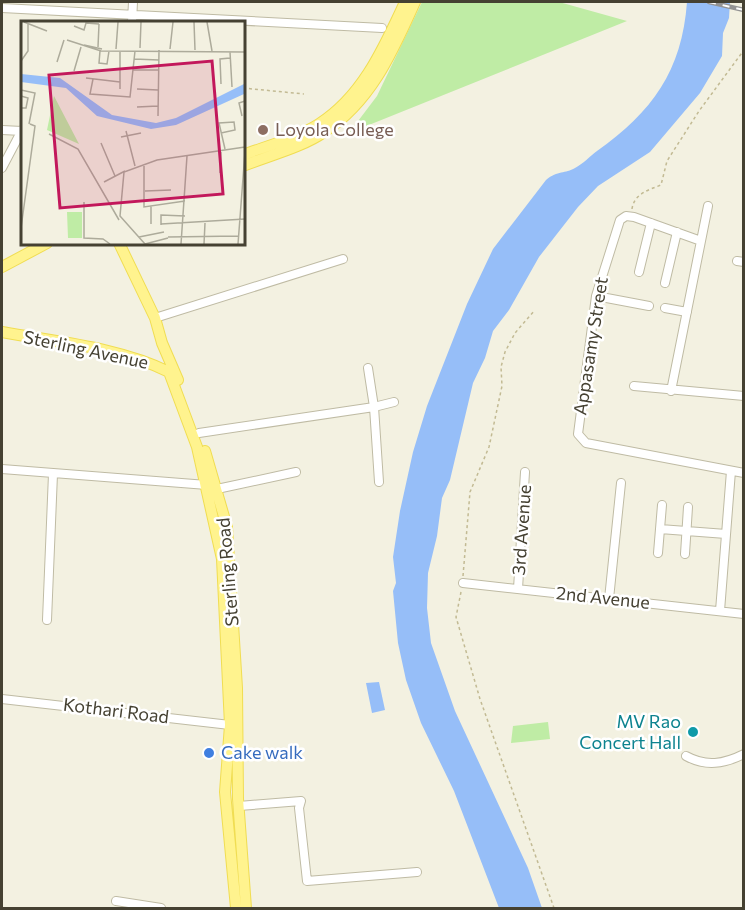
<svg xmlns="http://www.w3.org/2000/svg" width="745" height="910" font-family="Commissioner,sans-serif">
<rect width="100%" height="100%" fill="#f3f1e1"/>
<!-- green -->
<path fill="#bfeca5" d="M422,2H559L627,21L349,133L377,96Z
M548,722L550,739L511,743L513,726Z"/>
<!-- water -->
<path fill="#96bef8" d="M687,2H730L729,18L723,33L722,56L700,93L650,152L598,186L578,207L539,257L509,310L493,331L485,358L473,383L450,480L442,498L437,536L428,573L427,608L431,643L455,711L528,868L542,908H499L454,791L421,723L406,680L398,643L393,591L396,583L393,557L400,511L413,452L427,406L467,304L493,249L546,180C558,170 565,174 575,168C583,164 590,156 597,151C652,112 682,71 687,2Z
M379,682L385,710L372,713L366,683Z"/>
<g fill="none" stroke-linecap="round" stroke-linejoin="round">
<!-- minor casing -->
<g stroke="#bfbba4" stroke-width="10">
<path id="minor" d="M2,8L382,28
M132,22L133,2
M2,130L22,131
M2,168L22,130
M701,241L634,217L626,216L620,220L596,296L578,434L586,443L744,473
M737,261L744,262
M639,272L651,223
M665,283L677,232
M596,296L649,306
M665,308L687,312
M155,318L343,259
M368,368L374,407L379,482
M634,386L744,396
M671,391L708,206
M199,433L374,407L394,402
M2,469L207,485
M217,489L296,472
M662,505L660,529L726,534
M658,553L660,529
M685,554L688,507
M463,583L744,614
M518,589L525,472
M609,599L621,483
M720,611L731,471
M47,620L53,474
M2,699L230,725
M686,756C706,767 724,764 744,754
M239,806L301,801L299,808L307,881L417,872
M116,901L161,908"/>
</g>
<!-- major casing -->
<g stroke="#f0dd52" stroke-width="12">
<path id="major" d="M243,155C267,146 297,138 319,124C363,96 384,47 405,2
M243,166C268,156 303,147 324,132C371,102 393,51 415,2
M119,243L155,318L162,343L178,380
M2,267L47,243
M2,332C56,342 119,347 169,372L197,447L222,559L230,725L225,792L236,908
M205,451L227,527L237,688L238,799L246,908"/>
</g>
<!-- path -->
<path stroke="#c2ba93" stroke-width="1.5" stroke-dasharray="3 3" stroke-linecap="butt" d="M243,88L304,94
M632,209C634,194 648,190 661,185L667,161L699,111L744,50
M463,576L470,492L489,447L502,386L501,367L505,352L515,333L535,310
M461,592L456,617L480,699L554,908"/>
<!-- minor -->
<use href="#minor" stroke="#fff" stroke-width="8"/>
<!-- major -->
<use href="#major" stroke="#fff38e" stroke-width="10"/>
<!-- rail casing -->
<g stroke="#939393" stroke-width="4.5">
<path id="rail" d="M709,2L744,10"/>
</g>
<!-- rail -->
<use href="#rail" stroke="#fff" stroke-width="2" stroke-dasharray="7" stroke-linecap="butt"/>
</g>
<!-- markers -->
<circle fill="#8d6e63" stroke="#fff" stroke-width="2" cx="263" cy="130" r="6"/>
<circle fill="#0f9aa8" stroke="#fff" stroke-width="2" cx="693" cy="732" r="6"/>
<circle fill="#3f7fe0" stroke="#fff" stroke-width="2" cx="209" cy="753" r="6"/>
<g text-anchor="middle" stroke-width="5" stroke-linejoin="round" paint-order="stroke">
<!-- education labels -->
<g font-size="18" fill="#785e54" stroke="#fff" text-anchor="start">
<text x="275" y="136">Loyola College</text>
</g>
<!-- street labels -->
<g font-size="18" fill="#454132" stroke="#fff">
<text transform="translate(591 346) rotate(-81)" y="6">Appasamy Street</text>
<text transform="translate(86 350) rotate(12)" y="6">Sterling Avenue</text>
<text transform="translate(522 530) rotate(-86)" y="6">3rd Avenue</text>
<text transform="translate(228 572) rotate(-95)" y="6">Sterling Road</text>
<text transform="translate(603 598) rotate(6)" y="6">2nd Avenue</text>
<text transform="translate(116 711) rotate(7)" y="6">Kothari Road</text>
</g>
<!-- culture labels -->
<g font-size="18" fill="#0d838f" stroke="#fff" text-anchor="end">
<text x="681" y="728">MV Rao<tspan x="681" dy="21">Concert Hall</tspan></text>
</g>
<!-- shop labels -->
<g font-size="18" fill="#366cbe" stroke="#fff" text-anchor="start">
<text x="221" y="759">Cake walk</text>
</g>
</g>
<!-- overview -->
<g transform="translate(21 21)">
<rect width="224" height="224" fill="#f3f1e1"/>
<path d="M33,75L58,123L26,109ZM46,191H61V217H47Z" fill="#bfeca5"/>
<path d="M0,53L39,57L91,94L135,102L155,97L223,63V73L155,104L130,108L76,95L45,67L0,61Z" fill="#96bef8"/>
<path fill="none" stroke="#adab9b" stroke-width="1.5" d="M3,1L26,10M173,1L174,29M186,1L191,30M53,5L63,9L65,2L78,3M46,19L80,30L224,31M63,24L81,28M77,26L78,3M119,27L120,1M95,28L97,1M149,28L152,1M79,30L78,42L86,43L88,30M209,31L211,66M113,38L138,39M0,40L7,30V3M36,41L43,19M112,49H138M53,50L60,26M65,57L99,61M72,58L69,73L109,76L114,30M200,63L199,38L209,37M99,68V30M116,68L137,69M0,69L14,72L8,103M0,75L7,77L5,87H0M116,86L137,85M137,95L138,29M221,95L218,82L224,80M105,110L114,145M200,112L214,109L213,101L198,102L204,128M28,113L57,128L98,199M100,116L120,112M80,122L94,155M123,145V186L164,180M199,152L200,131M83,161L104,150M124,170L150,169M63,181V217L82,218L89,223M130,203V185M140,203L224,198M140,204V194L164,195M0,207L14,105L9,103M118,216L143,211M147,216L218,215M124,223L147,217M124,223L99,195L103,151L136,139L224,126M160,223L166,135M183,223L184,202M217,223L224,131"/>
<path fill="#c2185b" fill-opacity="0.15" stroke="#c2185b" stroke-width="3" d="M191,40L202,173L39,187L28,54Z"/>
<rect width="224" height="224" fill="none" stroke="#454132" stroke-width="3"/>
</g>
<!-- border -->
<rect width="745" height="910" fill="none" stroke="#454132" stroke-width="6"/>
</svg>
